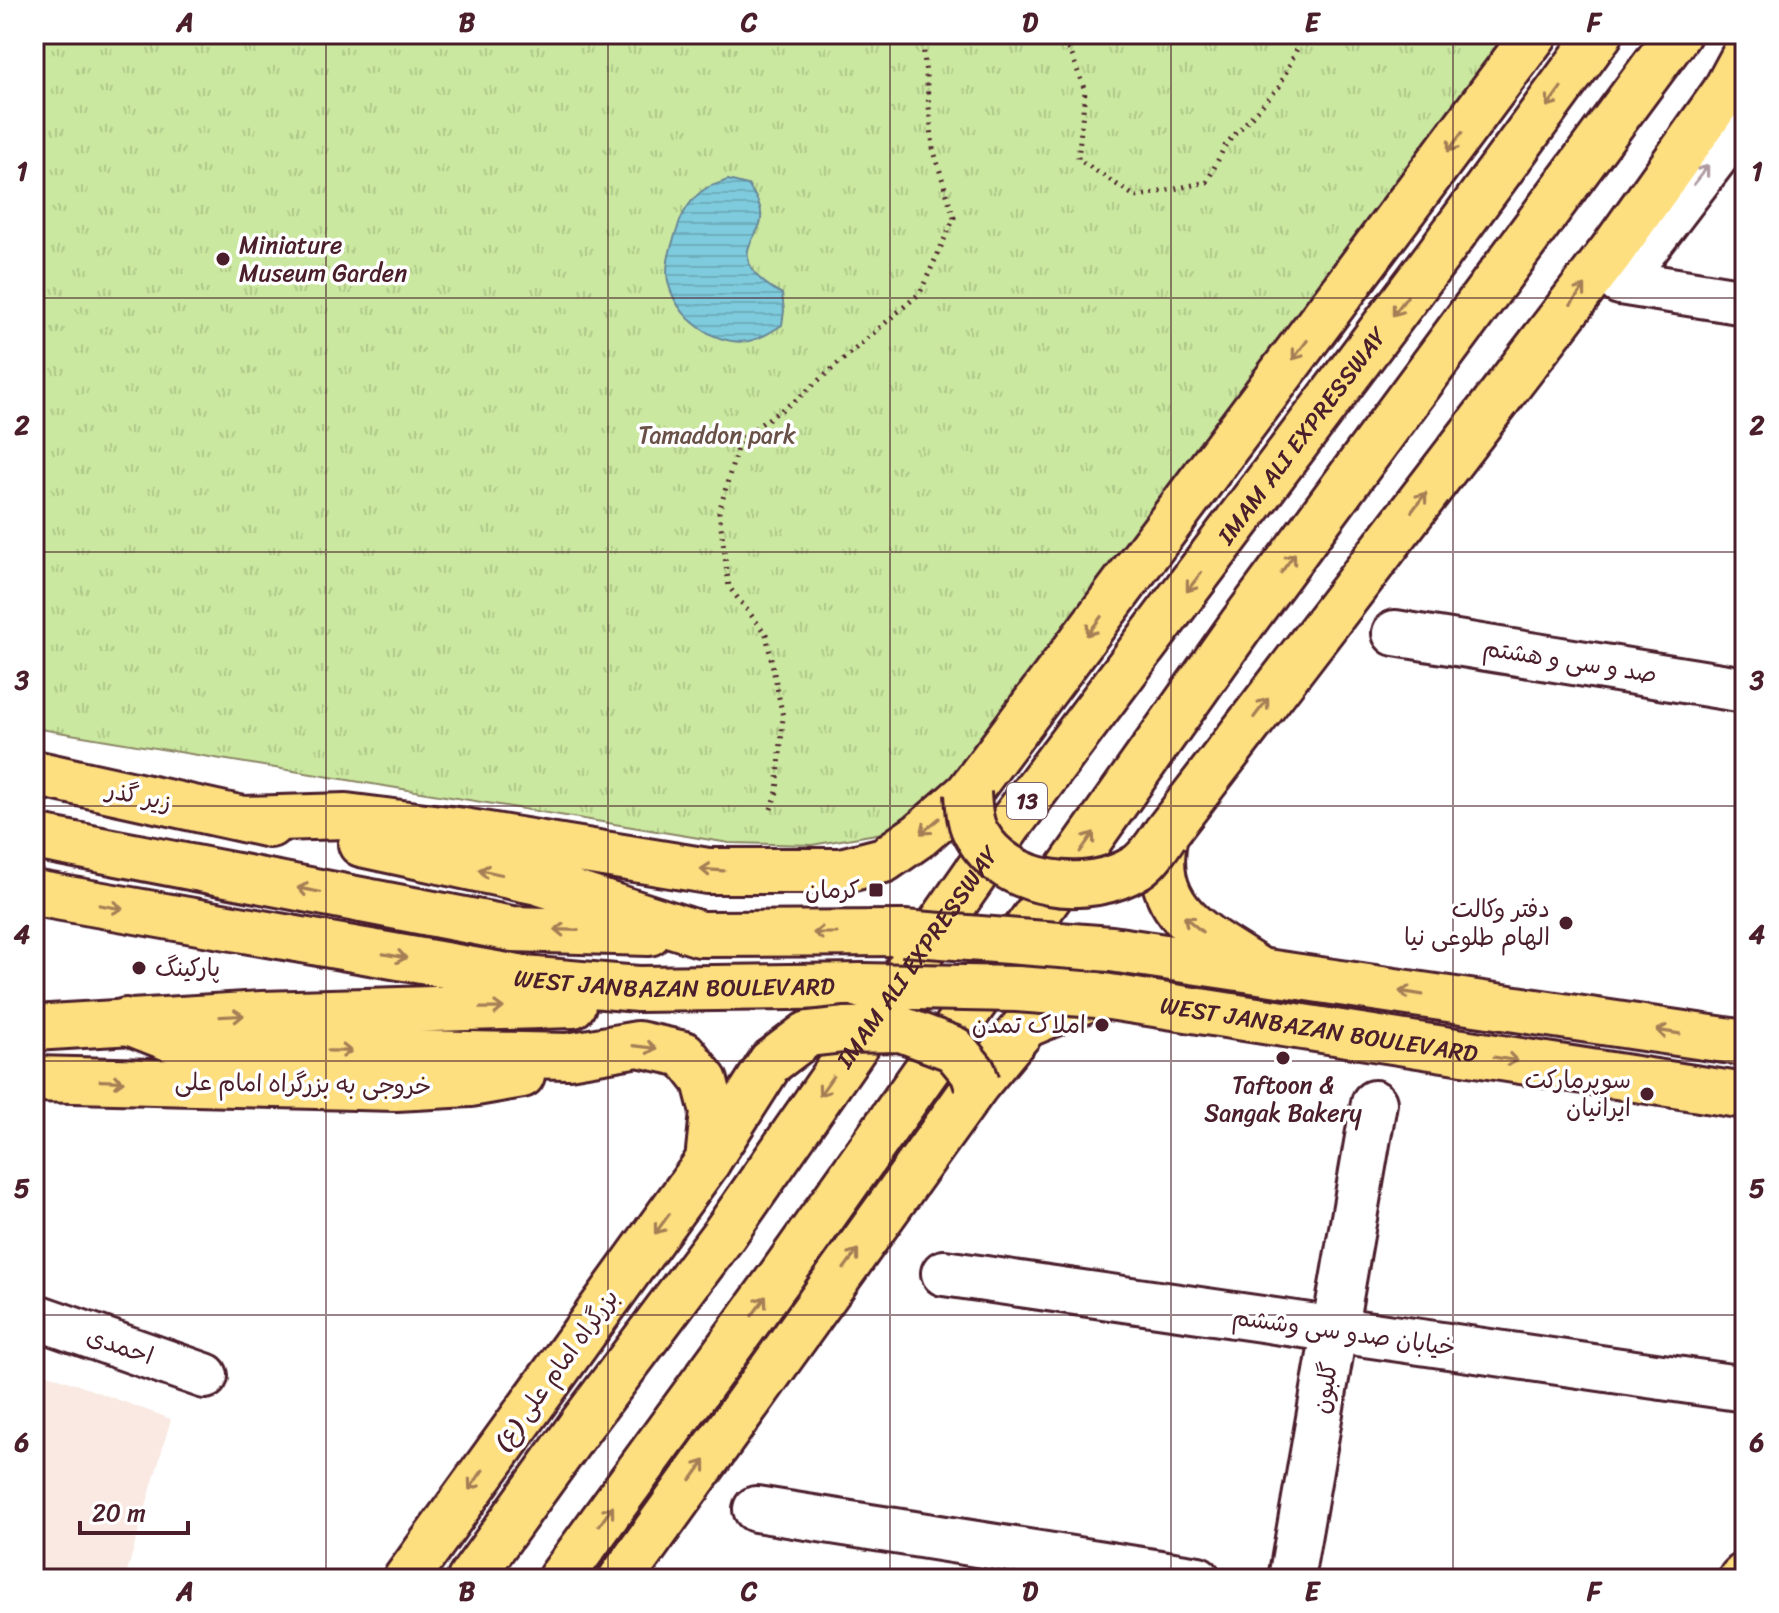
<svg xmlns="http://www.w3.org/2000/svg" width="1779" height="1613" font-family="Sriracha,'Playpen Sans Arabic',sans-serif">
<defs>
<pattern id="park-tufts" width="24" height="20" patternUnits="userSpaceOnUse" patternTransform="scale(2)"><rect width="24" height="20" fill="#cae89f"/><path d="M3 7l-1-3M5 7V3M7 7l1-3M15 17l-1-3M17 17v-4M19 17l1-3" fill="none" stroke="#afc789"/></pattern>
<pattern id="water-rules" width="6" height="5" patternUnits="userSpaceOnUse" patternTransform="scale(2)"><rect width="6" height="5" fill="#7ecbdd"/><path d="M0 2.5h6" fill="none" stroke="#6eaebe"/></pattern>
</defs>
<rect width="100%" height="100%" fill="#fff"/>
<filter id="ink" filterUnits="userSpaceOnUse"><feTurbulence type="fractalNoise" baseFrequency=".0125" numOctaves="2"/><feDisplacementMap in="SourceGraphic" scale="16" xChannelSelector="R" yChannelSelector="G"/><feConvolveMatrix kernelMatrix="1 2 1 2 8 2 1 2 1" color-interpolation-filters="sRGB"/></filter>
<g filter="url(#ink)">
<!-- built -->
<path fill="#f9e9e2" d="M34,1369L171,1419L127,1572L139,1579H34Z"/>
<!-- park -->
<path fill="url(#park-tufts)" stroke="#8a8465" stroke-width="2" d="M34,34H1513L961,775L882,833L812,845L729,843L34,728Z"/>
<!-- water -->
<path fill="url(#water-rules)" stroke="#698696" stroke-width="2" d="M728,180L748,185C755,196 763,206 761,220C760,230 750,239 748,250C745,271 767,286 782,294L784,311L782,325C771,332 762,338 749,341C710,347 668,310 667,272C667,258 672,243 677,230C681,215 691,198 705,189C711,185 721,183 728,180Z"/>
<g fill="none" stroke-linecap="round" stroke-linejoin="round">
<!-- minor casing -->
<g stroke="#4a1f2b" stroke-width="50">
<path id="minor" d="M1745,118L1620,282L1745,302
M1395,633L1745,690
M944,1273L1745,1389
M34,1316L205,1376
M756,1509L1198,1579
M1291,1579L1374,1103"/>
</g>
<!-- major casing -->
<g stroke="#4a1f2b" stroke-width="50">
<g id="major">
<path d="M34,773L270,825"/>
<path d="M244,819L346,816L457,830L708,871H841L884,860L920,835L968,793L1535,34"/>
<path d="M34,837L512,929L649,933"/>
<path d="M361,844L538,882L700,934L903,933"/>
<path id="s1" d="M34,893L524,979L638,989L862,986"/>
<path d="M1111,949L1745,1043"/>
<path d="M1257,969C1201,933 1149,911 1165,834L1611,252L1724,93L1745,54"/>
<path d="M126,1021L187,1045L266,1050L568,1056L638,1044L684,1054L705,1081L713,1112L708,1161"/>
<path d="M34,1028L262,1014L573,1005"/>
<path d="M34,1079L396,1088L470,1084L522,1075"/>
<path d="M406,1579L708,1161L771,1062"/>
<path id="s2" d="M621,1579L977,1084L1026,1025L1097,995L1745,1096"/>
<path d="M1741,1579L1745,1575"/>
</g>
</g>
<!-- highway casing -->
<g stroke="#4a1f2b" stroke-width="50">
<g id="highway">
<path id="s3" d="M470,1579L581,1425L725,1233L1010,824L1438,255L1600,34"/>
<path d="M560,1579L778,1280L1242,624L1678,34"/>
</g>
</g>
<!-- path -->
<path stroke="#4a1f2b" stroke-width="5" stroke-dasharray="2 6" stroke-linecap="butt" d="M1049,34L1070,50L1085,91L1078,159L1136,197L1207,182L1226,144L1279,87L1304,34
M771,809L777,792L783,717L766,634L729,587L719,512L740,438L796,400L920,293L954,218L933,148L922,34"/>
<!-- minor -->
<use href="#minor" stroke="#fff" stroke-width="44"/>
<!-- major -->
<use href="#major" stroke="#fddf80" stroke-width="44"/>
<!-- highway -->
<use href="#highway" stroke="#fddf80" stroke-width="44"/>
<!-- major-bridge casing -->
<g stroke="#4a1f2b" stroke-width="50" stroke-linecap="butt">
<path id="major-bridge" d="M968,793C969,807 969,823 977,835C1006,887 1088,898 1137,867C1149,859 1157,846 1165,834
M903,933L1111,949
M862,986L1017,989L1097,995
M771,1062L808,1034L844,1030L901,1029L954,1049L973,1072L977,1084"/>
</g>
<!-- major-bridge -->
<use href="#major-bridge" stroke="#fddf80" stroke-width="44"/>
</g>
<!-- one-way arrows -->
<defs><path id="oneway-shaft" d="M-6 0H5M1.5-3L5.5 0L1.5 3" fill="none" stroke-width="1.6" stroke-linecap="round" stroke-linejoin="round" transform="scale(2)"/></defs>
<g stroke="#a47f56">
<use href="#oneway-shaft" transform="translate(1554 97) rotate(126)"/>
<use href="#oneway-shaft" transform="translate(1455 142) rotate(127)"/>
<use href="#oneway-shaft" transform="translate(1578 295) rotate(-53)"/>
<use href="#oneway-shaft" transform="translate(1400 306) rotate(127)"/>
<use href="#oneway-shaft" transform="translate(1300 350) rotate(127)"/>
<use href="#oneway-shaft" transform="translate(1419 502) rotate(-53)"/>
<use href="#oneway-shaft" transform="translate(1288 563) rotate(-54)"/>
<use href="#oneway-shaft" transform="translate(1194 582) rotate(127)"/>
<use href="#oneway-shaft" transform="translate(1094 626) rotate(127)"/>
<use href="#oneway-shaft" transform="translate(1261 708) rotate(-53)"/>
<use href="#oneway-shaft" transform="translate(930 826) rotate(140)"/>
<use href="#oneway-shaft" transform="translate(1087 842) rotate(-55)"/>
<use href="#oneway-shaft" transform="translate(712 870) rotate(-176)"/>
<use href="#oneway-shaft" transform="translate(490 872) rotate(-168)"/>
<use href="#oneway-shaft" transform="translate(309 890) rotate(-169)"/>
<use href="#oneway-shaft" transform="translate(111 907) rotate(10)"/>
<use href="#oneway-shaft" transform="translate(1193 924) rotate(-140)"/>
<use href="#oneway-shaft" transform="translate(566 930) rotate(-178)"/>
<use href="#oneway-shaft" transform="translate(825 933) rotate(180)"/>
<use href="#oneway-shaft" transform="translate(395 956) rotate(10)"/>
<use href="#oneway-shaft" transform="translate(1411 993) rotate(-171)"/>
<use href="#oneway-shaft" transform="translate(492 1008) rotate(-1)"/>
<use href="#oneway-shaft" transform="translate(232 1016) rotate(-3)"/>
<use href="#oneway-shaft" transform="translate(1668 1032) rotate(-171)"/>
<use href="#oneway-shaft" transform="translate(645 1047) rotate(7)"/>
<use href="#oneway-shaft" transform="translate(340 1051) rotate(1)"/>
<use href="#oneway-shaft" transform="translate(1506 1059) rotate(9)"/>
<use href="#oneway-shaft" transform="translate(112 1081) rotate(2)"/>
<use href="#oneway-shaft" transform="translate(826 1086) rotate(125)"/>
<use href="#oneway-shaft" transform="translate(662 1224) rotate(126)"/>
<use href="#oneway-shaft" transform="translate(851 1259) rotate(-54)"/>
<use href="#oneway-shaft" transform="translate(759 1306) rotate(-54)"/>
<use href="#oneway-shaft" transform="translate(698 1470) rotate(-54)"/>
<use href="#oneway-shaft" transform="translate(476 1480) rotate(125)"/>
<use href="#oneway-shaft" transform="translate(606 1516) rotate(-54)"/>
</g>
<use stroke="#ae9aa0" href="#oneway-shaft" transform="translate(1701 175) rotate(-53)"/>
</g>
<!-- grid -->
<path fill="none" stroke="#4a1f2b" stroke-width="2" stroke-opacity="0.55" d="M326,34V1579M608,34V1579M890,34V1579M1171,34V1579M1453,34V1579M34,298H1745M34,552H1745M34,806H1745M34,1061H1745M34,1315H1745"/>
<!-- markers -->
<g fill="#4a1f2b" stroke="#fff" stroke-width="3">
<circle cx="223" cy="259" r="8"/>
<rect x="868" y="882" width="16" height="16" rx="4"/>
<circle cx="1566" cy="923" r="8"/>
<circle cx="139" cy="968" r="8"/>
<circle cx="1102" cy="1025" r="8"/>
<circle cx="1283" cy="1058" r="8"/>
<circle cx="1647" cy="1094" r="8"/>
</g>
<g text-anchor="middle" stroke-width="7" stroke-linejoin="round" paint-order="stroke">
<!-- shield labels -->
<rect fill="#fff" stroke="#80626b" stroke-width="2" x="1007" y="783" width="40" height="36" rx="6"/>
<g font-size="22" font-weight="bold" fill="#4a1f2b">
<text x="1027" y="809">13</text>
</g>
<!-- poi labels -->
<g font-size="24" fill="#4a1f2b" stroke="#fff" text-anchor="end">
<text x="239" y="253" text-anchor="start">Miniature<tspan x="239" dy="28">Museum Garden</tspan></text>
<text x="860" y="898">کرمان</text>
<text x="1550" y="917">دفتر وکالت<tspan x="1550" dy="28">الهام طلوعی نیا</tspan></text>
<text x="155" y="976" text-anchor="start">پارکینگ</text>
<text x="1086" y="1033">املاک تمدن</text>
<text x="1631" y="1088">سوپرمارکت<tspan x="1631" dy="28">ایرانیان</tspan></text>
<text x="1283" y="1093" text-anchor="middle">Taftoon &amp;<tspan x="1283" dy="28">Sangak Bakery</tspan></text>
</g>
<!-- park labels -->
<g font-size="24" fill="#6a5148" stroke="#fff">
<text x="717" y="443">Tamaddon park</text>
</g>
<!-- street labels -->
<g font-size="24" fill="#4a1f2b" stroke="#fff">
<text dy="8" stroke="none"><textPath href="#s3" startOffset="1414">IMAM ALI EXPRESSWAY</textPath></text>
<text transform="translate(1570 661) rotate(9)" y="8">صد و سی و هشتم</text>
<text transform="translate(139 796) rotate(12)" y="8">زیر گذر</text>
<text dy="8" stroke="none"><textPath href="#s3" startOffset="766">IMAM ALI EXPRESSWAY</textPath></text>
<text dy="8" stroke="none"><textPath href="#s1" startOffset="648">WEST JANBAZAN BOULEVARD</textPath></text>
<text dy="8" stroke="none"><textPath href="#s2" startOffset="988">WEST JANBAZAN BOULEVARD</textPath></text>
<text transform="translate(303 1084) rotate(1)" y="8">خروجی به بزرگراه امام علی</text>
<text transform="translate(1344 1332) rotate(8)" y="8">خیابان صدو سی وششم</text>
<text transform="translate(120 1346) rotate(19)" y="8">احمدی</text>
<text transform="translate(556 1370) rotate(-54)" y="8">بزرگراه امام علی (ع)</text>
<text transform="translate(1325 1388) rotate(-80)" y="8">گلبون</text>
</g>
</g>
<!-- margin -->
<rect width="1779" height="1613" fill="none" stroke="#fff" stroke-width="88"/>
<!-- scale -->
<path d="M80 1521v12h108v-12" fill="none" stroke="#4a1f2b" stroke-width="4"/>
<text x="92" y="1521" font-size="24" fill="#4a1f2b" stroke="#ffffff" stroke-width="6" paint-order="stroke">20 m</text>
<rect x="44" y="44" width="1691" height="1525" fill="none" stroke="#4a1f2b" stroke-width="3"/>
<g font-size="26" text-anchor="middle" font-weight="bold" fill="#4a1f2b">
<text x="185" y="31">A</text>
<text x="467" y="31">B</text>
<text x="749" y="31">C</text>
<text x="1030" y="31">D</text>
<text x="1312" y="31">E</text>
<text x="1594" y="31">F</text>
<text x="22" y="180">1</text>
<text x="1757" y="180">1</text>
<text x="22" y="434">2</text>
<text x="1757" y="434">2</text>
<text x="22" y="689">3</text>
<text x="1757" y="689">3</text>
<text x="22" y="943">4</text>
<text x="1757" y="943">4</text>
<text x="22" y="1197">5</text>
<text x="1757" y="1197">5</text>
<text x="22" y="1451">6</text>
<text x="1757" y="1451">6</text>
<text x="185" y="1600">A</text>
<text x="467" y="1600">B</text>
<text x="749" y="1600">C</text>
<text x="1030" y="1600">D</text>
<text x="1312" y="1600">E</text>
<text x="1594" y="1600">F</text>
</g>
</svg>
